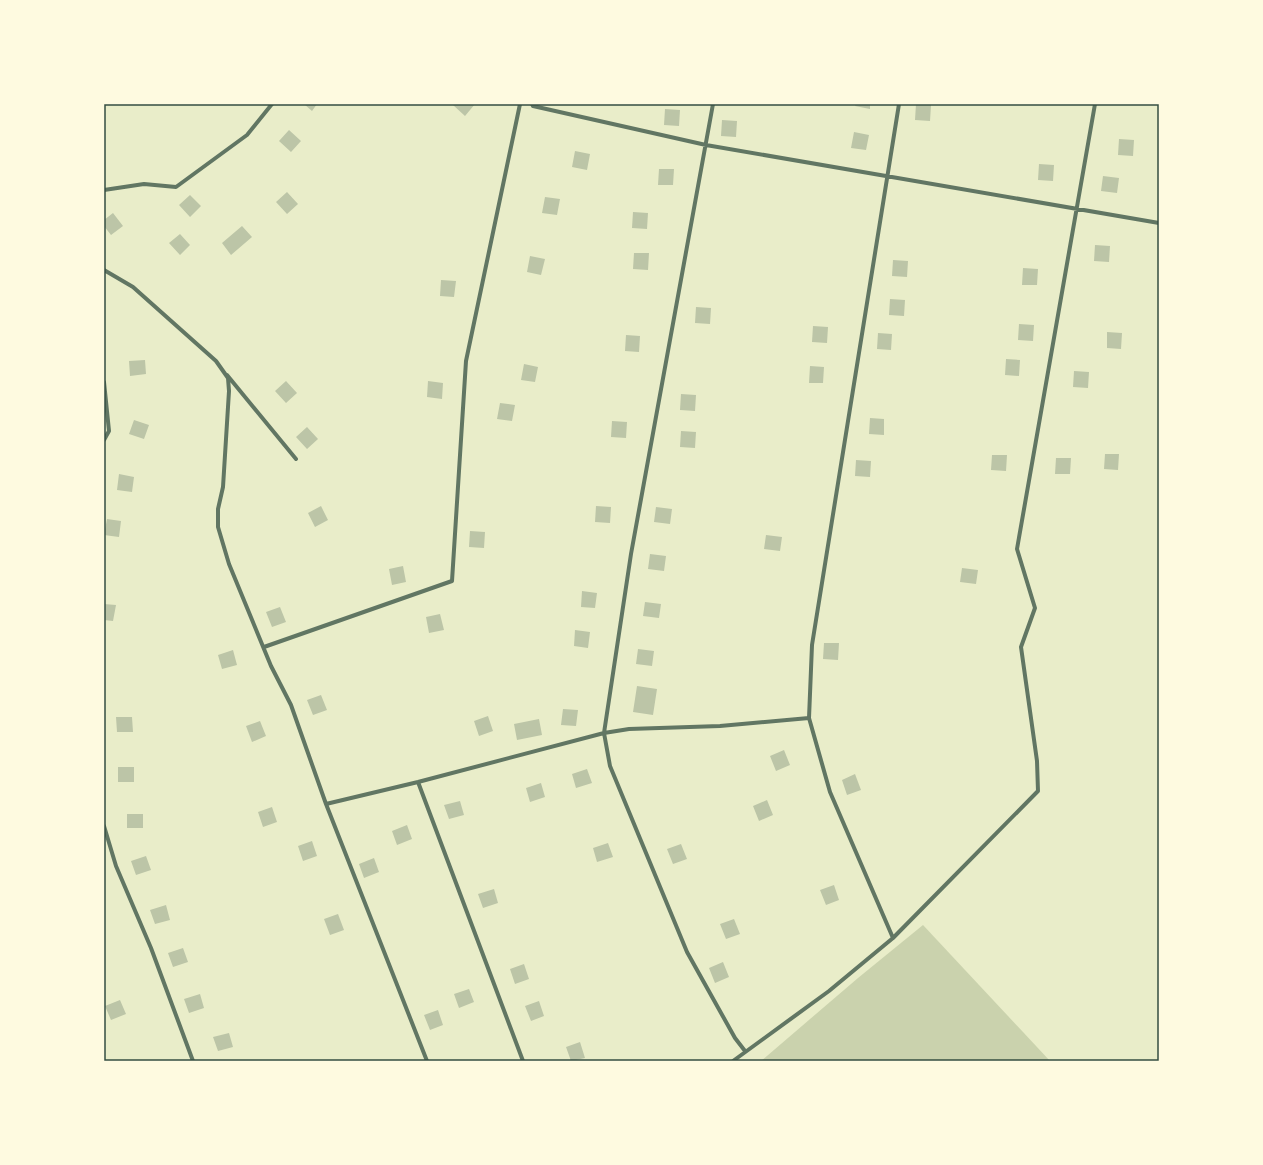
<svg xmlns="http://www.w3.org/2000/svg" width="1263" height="1165" font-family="'PT Sans',sans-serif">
<rect width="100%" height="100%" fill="#e9edc9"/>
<!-- green -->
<path fill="#cad2ad" d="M923,925L1050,1061H761L858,978Z"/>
<!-- building -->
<path fill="#bcc5a7" d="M304,104H317L312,111Z
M454,104H475L465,116L453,105Z
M856,104H870V109L855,106Z
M916,104L931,105L930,121L915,120Z
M665,109L680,110L679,126L664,125Z
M722,120L737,121L736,137L721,136Z
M289,130L301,141L291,152L279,141Z
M854,132L869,135L866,150L851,148Z
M1119,139L1134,140L1133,156L1118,155Z
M575,151L590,154L587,170L572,167Z
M1039,164L1054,165L1053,181L1038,180Z
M659,169H674L673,185H658Z
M1103,176L1119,178L1117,193L1101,191Z
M287,192L298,204L287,214L276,202Z
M190,195L201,206L190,217L179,205Z
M545,197L560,199L557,215L542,213Z
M633,212L648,213L647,229L632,228Z
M113,213L123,226L111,235L104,226V220Z
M242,226L252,237L231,255L222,243Z
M180,234L190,245L180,255L169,243Z
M1095,245L1110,246L1109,262L1094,261Z
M634,253H649L648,270L633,269Z
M530,256L545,259L541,275L527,272Z
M893,260L908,261L907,277L892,276Z
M1023,268L1038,269L1037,285H1022Z
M441,280L456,281L454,297L440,296Z
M890,299L905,300L904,316L889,315Z
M696,307L711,308L710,324L695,323Z
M1019,324L1034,325L1033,341L1018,340Z
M813,326L828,327L827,343L812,342Z
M1107,332L1122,333L1121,349L1107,348Z
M878,333L892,334L891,350L877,349Z
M626,335L640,336L639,352L625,351Z
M1006,359L1020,360L1019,376L1005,375Z
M145,360L146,374L130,376L129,361Z
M524,364L538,367L535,382L521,380Z
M810,366L824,367L823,383H809Z
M1074,371L1089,372L1088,388L1073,387Z
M286,381L297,393L286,403L275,391Z
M428,381L443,383L442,399L427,397Z
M681,394L696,395L695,411L680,410Z
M500,403L515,405L512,421L497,419Z
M870,418L884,419V435L869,434Z
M134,420L149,425L144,439L129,434Z
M612,421L627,422L626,438L611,437Z
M307,427L318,439L307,449L296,437Z
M681,431L696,432L695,448L680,447Z
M1105,454H1119L1118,470L1104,469Z
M992,455H1007L1006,471L991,470Z
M1056,458H1071L1070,474H1055Z
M856,460L871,461L870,477L855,476Z
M119,474L134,477L132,492L117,490Z
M321,506L328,520L315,527L308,513Z
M596,506L611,507L610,523L595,522Z
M656,507L672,509L670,524L654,522Z
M107,519L121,521L119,537L104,535Z
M470,531L485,532L484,548L469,547Z
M766,535L782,537L780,551L764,549Z
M650,554L666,556L664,571L648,569Z
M403,566L406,582L392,585L389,569Z
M962,568L978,570L976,584L960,582Z
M582,591L597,593L595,608L581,607Z
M645,602L661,604L659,618L643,616Z
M104,604L116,605L113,621L104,620Z
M280,607L286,622L272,627L266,612Z
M440,614L444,630L429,633L426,617Z
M575,630L590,632L588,648L574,646Z
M824,643H839L838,660L823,659Z
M638,649L654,651L652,666L636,664Z
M233,650L237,665L222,669L218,655Z
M637,686L657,689L653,715L633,712Z
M321,695L327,710L313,715L307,700Z
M563,709L578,710L576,726L561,725Z
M488,716L493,731L479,736L474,721Z
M116,717H132L133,732H117Z
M539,719L542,735L517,740L514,724Z
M260,721L266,736L252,742L246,726Z
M784,750L790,765L776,771L770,756Z
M118,767H134V782H118Z
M587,769L592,783L576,788L572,774Z
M855,774L861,790L847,795L842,780Z
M541,783L545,797L530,802L526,788Z
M767,800L773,815L759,821L753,806Z
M460,801L464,815L449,819L444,805Z
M272,807L277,822L263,827L258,812Z
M127,814H143V828H127Z
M407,825L412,839L397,845L392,831Z
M312,841L317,856L303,861L298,846Z
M608,843L613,857L597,862L593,848Z
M681,844L687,859L673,864L667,849Z
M146,856L151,870L136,875L131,861Z
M374,858L379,872L364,878L359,864Z
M834,885L839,900L826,905L820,890Z
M494,889L498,903L483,908L478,894Z
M166,905L170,920L155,924L150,910Z
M338,914L344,930L330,935L324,919Z
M734,919L740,934L726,939L720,924Z
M183,948L188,962L173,967L168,953Z
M723,962L729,977L715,983L709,968Z
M524,964L529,979L515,984L510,969Z
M469,989L474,1002L459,1008L454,994Z
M200,994L204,1008L189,1013L184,999Z
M120,1000L126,1014L111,1020L105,1006Z
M539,1001L544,1016L531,1021L525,1006Z
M438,1010L443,1025L430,1030L424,1015Z
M229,1033L233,1047L218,1051L213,1037Z
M580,1042L585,1058L571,1061L566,1047Z"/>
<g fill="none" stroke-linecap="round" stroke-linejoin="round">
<!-- minor -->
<path stroke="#617663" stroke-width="4" d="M532,104L533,106L706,145L1159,223
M713,104L631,554L604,733L610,766L687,952L735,1038L745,1051
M104,190L144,184L176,187L247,135L272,104
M104,270L133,287L216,361L228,378L229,391L223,487L218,509V527L229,564L271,666L291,705L326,804L427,1061
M227,375L296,459
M104,382L109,431L104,440
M264,647L452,581L466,361L520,104
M418,782L523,1061
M326,804L418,782L604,733L629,729L720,726L809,718
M104,826L116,866L151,948L193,1061
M893,938L1038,791L1037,761L1021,647L1035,608L1017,549L1095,104
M733,1061L829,991L893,938L830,792L809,718L812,645L899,104"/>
</g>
<!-- border -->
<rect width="1263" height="1165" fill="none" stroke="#fefae0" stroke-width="210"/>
<rect x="105" y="105" width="1053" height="955" fill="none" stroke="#344e41" stroke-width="1.5"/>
</svg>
